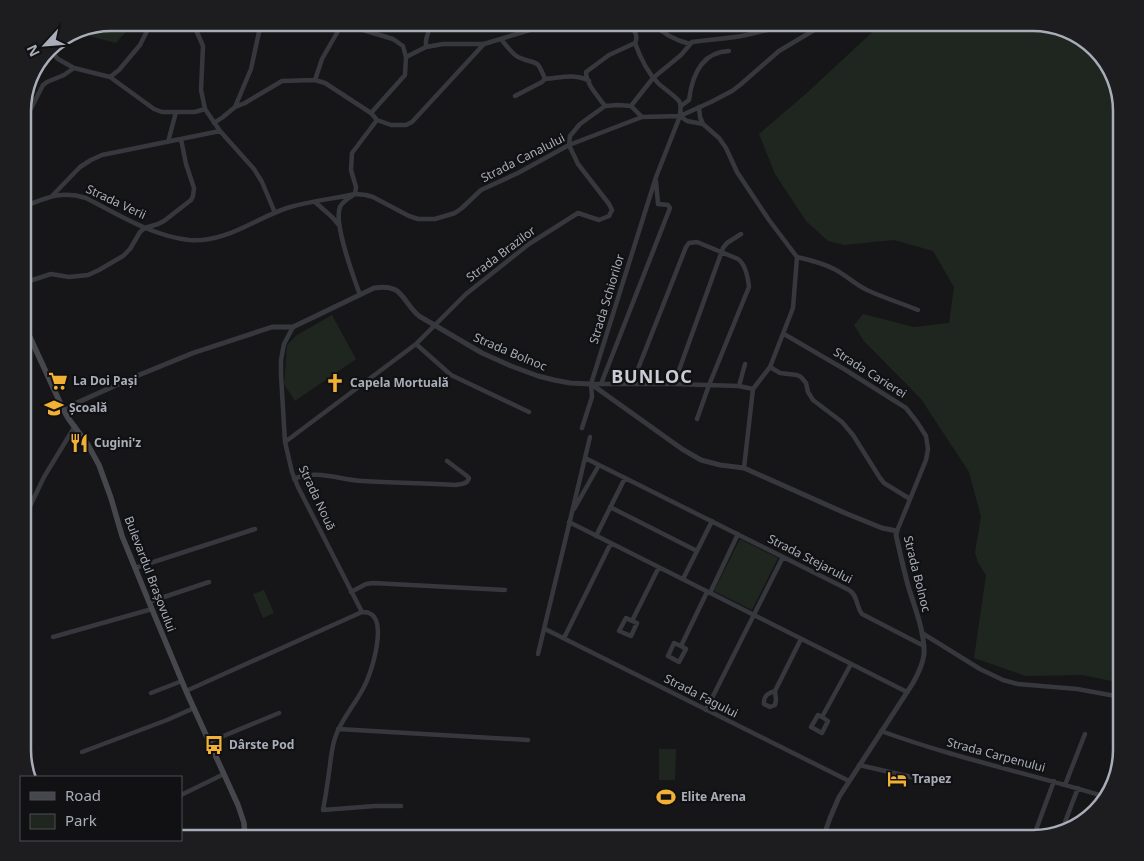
<svg xmlns="http://www.w3.org/2000/svg" width="1144" height="861" font-family="'Noto Sans',sans-serif">
<rect width="100%" height="100%" fill="#161618"/>
<!-- green -->
<path fill="#1e261f" d="M111,23H134L116,43L81,34Z
M882,23H1033L1087,41L1112,72L1121,111V683L1082,675L1026,676L974,658L986,575L978,563L975,552L981,517L969,472L921,399L863,340L854,325L863,314L914,327L949,323L954,287L933,251L894,240L844,245L828,241L806,221L775,174L759,134L809,91Z
M332,315L356,359L295,401L284,384L287,345L297,335Z
M740,539L778,558L752,610L714,591Z
M264,590L274,613L263,618L253,594Z
M659,749H676L675,780H659Z"/>
<g fill="none" stroke-linecap="round" stroke-linejoin="round">
<!-- minor -->
<path stroke="#37383d" stroke-width="4.5" d="M193,23L203,46L201,90L205,109L220,131L254,169L262,182L275,213
M340,23L393,39L403,46L406,57L405,75L371,113
M653,23C663,34 674,40 690,44
M501,39C506,45 512,54 518,57C537,66 536,56 545,79C560,78 575,73 589,81
M426,47V40L430,26L429,23
M49,49L58,59L74,68L110,77L154,109L162,112H195L205,109
M406,57L426,47L443,44H484L553,23
M110,77L119,70L140,45L151,23
M315,80L322,59L342,24
M515,96L542,82L545,79
M605,106C598,96 586,84 586,72L609,55L635,43
M631,106L653,78L681,55L692,42C706,40 721,39 735,37C763,33 784,21 813,30
M681,106L689,100C692,76 701,52 729,51
M235,107L245,103L282,81L315,80L325,83L371,113L377,120L391,125H406L412,122L484,44
M699,107L700,117L703,124
M680,116L687,121L703,124L719,138L726,148L737,172L769,220L797,257L793,308L770,367L753,389
M214,123L223,117L235,107L251,69L259,32L266,23
M23,124L43,85L47,82L64,75L74,68
M168,142L176,112
M52,196L80,167L91,160L102,155L220,131
M315,202L332,217L338,224
M23,207C46,198 61,190 86,198C119,215 152,236 189,240C226,243 254,219 287,208C309,201 333,199 355,194L366,195L373,197L409,216L418,219H435L455,213L462,208L481,190L518,173L569,145L642,117L680,116L711,102L732,91L740,85L779,51L826,23
M797,257C810,260 823,263 834,269C846,275 856,285 867,290C884,298 901,303 918,310
M23,283L51,274L69,277L88,275L99,270L123,256L130,249L140,232L145,228L158,224L164,221L191,200L193,196L194,188L186,164L181,139
M360,295C354,278 333,223 340,207C343,201 349,198 355,194L356,187L351,170L352,153L377,120
M293,327L284,344L281,360V375L285,442L292,472L298,487L362,612
M784,334L844,369L906,408L917,422L926,436L928,449L926,460L897,531
M416,344L451,375L529,412
M770,367L780,373L797,375L801,377L806,383L808,392L813,400L842,422L853,435L880,478L884,483L910,499
M591,384H674L739,386L753,389
M601,384L670,208L668,205L658,204L656,181
M632,384L686,247L689,243L697,242L738,259C745,264 748,278 749,287L709,385L697,419
M674,384L723,248L727,243L741,234
M739,386L745,364
M582,428L592,397L591,384L656,177L680,116C680,111 682,105 679,101C673,94 664,89 658,83C647,72 640,57 635,43C639,35 633,29 629,23
M285,442L416,344L466,294L529,244L578,213L599,220L609,216L612,210L609,204L578,164L569,145L570,136L580,124L605,106L618,105L631,106L642,117
M585,458L849,590C858,595 856,607 862,614L924,646
M744,468L753,389
M294,479C316,469 340,480 363,481C394,483 425,483 456,485C461,484 468,484 469,478L467,476L447,461
M610,507L697,551
M574,509L599,465
M23,521L44,477L75,426
M569,522L907,692
M596,536L625,478
M135,568L255,529
M683,579L712,521
M351,592L366,584L373,583L505,590
M710,593L738,534
M149,602L209,582
M632,621L637,623L631,636L619,631L626,618L632,621L659,567
M545,629L849,781
M922,633L980,669L1003,680L1018,684L1077,689L1121,697
M53,637L152,609
M564,638L611,543
M681,646L686,649L679,662L668,656L674,643L681,646L707,592
M538,654L590,437
M186,691L362,612C364,612 367,612 369,613C387,620 373,665 368,678C360,700 342,716 335,738C332,747 331,756 330,765C328,780 326,795 323,810L375,806H401
M775,691L776,700L775,705L770,707L764,704C763,696 768,693 775,691L801,639
M151,693L182,681
M706,710L783,557
M822,717L828,721L822,733L811,727L818,715L822,717L851,664
M338,729L528,740
M881,731C955,758 1031,774 1106,797
M209,742L279,713
M82,752L167,720L194,708
M859,765L916,778
M1065,785L1085,734
M181,795L224,774
M1062,830L1078,788
M1033,838L1054,781"/>
<!-- tertiary -->
<path stroke="#37383d" stroke-width="5" d="M63,409L139,375L193,353L272,327H293L374,288C403,283 401,300 419,316L482,353L511,366L538,376L554,380L570,383L591,384L682,449L701,460L720,465L744,468L845,513L882,528L897,531L896,535C900,553 904,571 909,589C915,608 925,633 924,654C923,664 918,674 913,683L839,797L830,818L823,838"/>
<!-- secondary -->
<path stroke="#45474d" stroke-width="5.5" d="M23,322L63,409L68,418L88,445L99,465L111,498L122,536L149,602L186,691L238,805L244,823L245,838"/>
</g>
<!-- icons -->
<defs>
<g id="supermarket-bare" transform="scale(1.5)"><path d="M-6-5.5h2.5l.6 2H6L4.5 2H-2.5L-4.4-4H-6ZM-1.5 3.2a1.3 1.3 0 1 0 .1 0ZM3 3.2a1.3 1.3 0 1 0 .1 0Z" fill="#f2b134" stroke="#111113" stroke-width="2.5" paint-order="stroke"/></g>
<g id="church-bare" transform="scale(1.5)"><path d="M-1.2-6h2.4v3.5h3.3v2.4h-3.3V6h-2.4V-.1h-3.3v-2.4h3.3Z" fill="#f2b134" stroke="#111113" stroke-width="2.5" paint-order="stroke"/></g>
<g id="school-bare" transform="scale(1.5)"><path d="M0-5L7-2L0 1L-7-2ZM-4 1L0 2.5L4 1V4Q0 6-4 4Z" fill="#f2b134" stroke="#111113" stroke-width="2.5" paint-order="stroke"/></g>
<g id="restaurant-bare" transform="scale(1.5)"><path d="M-5-6h1v4h1v-4h1v4h1v-4h1v5L-1.5 .5V6h-2V.5L-5-1ZM5-6V6H3V1.5H1.5Q1.5-4 5-6Z" fill="#f2b134" stroke="#111113" stroke-width="2.5" paint-order="stroke"/></g>
<g id="bus-bare" transform="scale(1.5)"><path d="M-5-6H5V4H4V6H2V4H-2V6H-4V4H-5ZM-3.5-4V0h7V-4ZM-3.5 1.2v1.5H-2V1.2ZM2 1.2v1.5H3.5V1.2Z" fill="#f2b134" stroke="#111113" stroke-width="2.5" paint-order="stroke"/></g>
<g id="hotel-bare" transform="scale(1.5)"><path d="M-6-4.5h1.5V1H6V5H4.5V3h-9V5H-6ZM-4 0a1.8 1.8 0 1 1 3.6 0ZM.5 0V-2.5h3Q6-2.5 6 0Z" fill="#f2b134" stroke="#111113" stroke-width="2.5" paint-order="stroke"/></g>
<g id="stadium-bare" transform="scale(1.5)"><path d="M0-5a6.5 5 0 1 0 0 10a6.5 5 0 1 0 0-10ZM-3.5-1.8h7v3.6h-7Z" fill="#f2b134" stroke="#111113" stroke-width="2.5" paint-order="stroke"/></g>
</defs>
<g fill-rule="evenodd">
<use href="#supermarket-bare" x="58" y="381"/>
<use href="#church-bare" x="335" y="383"/>
<use href="#school-bare" x="54" y="408"/>
<use href="#restaurant-bare" x="79" y="443"/>
<use href="#bus-bare" x="214" y="745"/>
<use href="#hotel-bare" x="897" y="779"/>
<use href="#stadium-bare" x="666" y="797"/>
</g>
<g text-anchor="middle" stroke-width="4.5" stroke-linejoin="round" paint-order="stroke">
<!-- street labels -->
<g font-size="12" fill="#a8adb8" stroke="#111113">
<text transform="translate(523 158) rotate(-27)" y="4">Strada Canalului</text>
<text transform="translate(116 202) rotate(25)" y="4">Strada Verii</text>
<text transform="translate(501 254) rotate(-37)" y="4">Strada Brazilor</text>
<text transform="translate(607 299) rotate(-73)" y="4">Strada Schiorilor</text>
<text transform="translate(510 352) rotate(23)" y="4">Strada Bolnoc</text>
<text transform="translate(870 373) rotate(32)" y="4">Strada Carierei</text>
<text transform="translate(317 498) rotate(65)" y="4">Strada Nouă</text>
<text transform="translate(810 559) rotate(27)" y="4">Strada Stejarului</text>
<text transform="translate(150 574) rotate(69)" y="4">Bulevardul Brașovului</text>
<text transform="translate(917 574) rotate(76)" y="4">Strada Bolnoc</text>
<text transform="translate(701 696) rotate(27)" y="4">Strada Fagului</text>
<text transform="translate(996 755) rotate(15)" y="4">Strada Carpenului</text>
</g>
<!-- poi labels -->
<g font-size="12" font-weight="bold" fill="#a8adb8" stroke="#111113" text-anchor="start">
<text x="73" y="385">La Doi Pași</text>
<text x="350" y="387">Capela Mortuală</text>
<text x="69" y="412">Școală</text>
<text x="94" y="447">Cugini'z</text>
<text x="229" y="749">Dârste Pod</text>
<text x="912" y="783">Trapez</text>
<text x="681" y="801">Elite Arena</text>
</g>
<!-- district labels -->
<g font-size="18" font-weight="bold" letter-spacing="1" fill="#c9ccd4" stroke="#111113">
<text x="652" y="383">BUNLOC</text>
</g>
</g>
<!-- crop -->
<path d="M0 0H1144V861H0ZM111 31H1033A80 80 0 0 1 1113 111V750A80 80 0 0 1 1033 830H111A80 80 0 0 1 31 750V111A80 80 0 0 1 111 31Z" fill="#1d1d20" fill-rule="evenodd"/>
<path fill="none" stroke="#a8adb8" stroke-width="2.5" d="M111 31H1033A80 80 0 0 1 1113 111V750A80 80 0 0 1 1033 830H111A80 80 0 0 1 31 750V111A80 80 0 0 1 111 31Z"/>
<!-- legend -->
<rect x="20" y="776" width="162" height="65" fill="#111113" stroke="#4d4f55"/>
<rect x="30" y="792" width="25" height="8" fill="#45474d" stroke="#4d4f55"/>
<text x="65" y="801" font-size="15" fill="#a8adb8">Road</text>
<rect x="30" y="814" width="25" height="15" fill="#1e261f" stroke="#4d4f55"/>
<text x="65" y="826" font-size="15" fill="#a8adb8">Park</text>
<!-- north arrow -->
<g transform="translate(45 45) rotate(244)" stroke="#111113" stroke-width="4" paint-order="stroke">
<path d="M0-4L9 19L0 12L-9 19Z" fill="#a8adb8"/>
<text y="-8" font-size="14" font-weight="bold" text-anchor="middle" fill="#a8adb8">N</text>
</g>
</svg>
